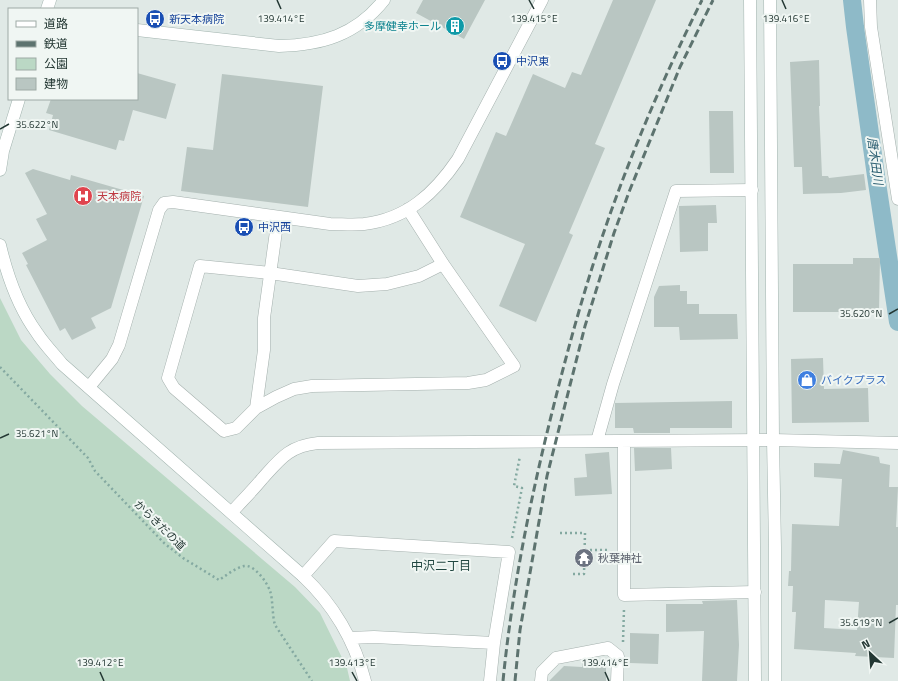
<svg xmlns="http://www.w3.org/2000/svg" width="898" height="681" font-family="'Titillium Web','Noto Sans JP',sans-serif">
<rect width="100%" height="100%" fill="#e0e9e6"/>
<!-- green -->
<path fill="#bbd8c5" d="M0,298L21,340L50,374L82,406L295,587L320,613L347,668L350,681H0Z"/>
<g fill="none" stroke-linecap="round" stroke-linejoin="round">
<!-- canal -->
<path stroke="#8ebac8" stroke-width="18" d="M852,0L855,27L876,176L898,322"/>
</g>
<!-- building -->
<path fill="#b9c6c2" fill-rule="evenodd" d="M423,0H485L464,39L416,13Z
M613,0H656L595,144L605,148L569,233L573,235L536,322L499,306L525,244L460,217L496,132L506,136L533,74L565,88L572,72L581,75Z
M819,60L820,106H819L822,176H828L829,178L864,174L866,190L841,193L803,194L802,167H794L790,62Z
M137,73L176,84L166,119L133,110L124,141L119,140L116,150L49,130L53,115L46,113L51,99H137Z
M222,74L323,86L308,207L181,191L187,147L213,150Z
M709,111H733L734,173H710Z
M33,169L70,180L71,175L144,196L111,308L91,318L96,328L72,340L65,328L60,331L26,265L28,264L22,253L47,240L36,219L47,214L25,173Z
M716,205L717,223H708V251L680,252L679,206Z
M853,258H880L879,312H793V264H853Z
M680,285V291H687V304H699V314H737L738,339L680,340L679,327H654V297L659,286Z
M823,358L824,389L868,388L869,422L792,423L791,359Z
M732,401V428H670V433H634L633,428H615V403Z
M634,448H671L672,469L635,471Z
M843,450L879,457L880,463L890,465L889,487H898L896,527H898V605H896L894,658L855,656L856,653L794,649L796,612H792L793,586H788L789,571H791L792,524L839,526L842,479L814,477V463L840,464ZM825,600L859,602L857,630L824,628Z
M609,452L612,494L575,496L574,478L587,477L585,454Z
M737,600L739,645L737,681H702L704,631L666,632V604H703L702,601Z
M630,633L659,634L658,664L630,663Z
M582,661L606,662V681H549L564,666L582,667Z"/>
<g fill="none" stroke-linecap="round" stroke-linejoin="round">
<!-- street casing -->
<g stroke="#a4b0ad" stroke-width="13">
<path id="street" d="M870,0L871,27L898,199
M408,209L443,264L514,366L486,380L468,383L312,386L294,389L276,397L256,408L236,428L224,431L174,388L168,378L200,266L270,273L358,286L387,284L419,276L443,264
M89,387L112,359L119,345L159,210L164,203L173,202L330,224C342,224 353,225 364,224C407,219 435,193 458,159L542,0
M256,408L264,350V318L278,217
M597,441L613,384L676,191L752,190
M624,442V595L755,592
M232,512C242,501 252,491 262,479C280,459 289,446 318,443L773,440L898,443
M349,638L374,637L494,643
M365,681C355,641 333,604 303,576L334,541L509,552L494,643L490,681
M541,681L542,672L556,658L608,648L618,656L617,681"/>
</g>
<!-- secondary casing -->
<g stroke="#a1b3ae" stroke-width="13">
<path id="secondary" d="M750,0L755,681
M770,0L773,440L775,547V681
M47,9L50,0
M137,30L279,46C322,45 356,35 384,0
M0,170L3,151L19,99
M0,245C7,275 18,307 37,333C44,344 54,354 62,364L303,576"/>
</g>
<!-- path -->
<path stroke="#84a9a1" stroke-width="2.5" stroke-dasharray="2 3" stroke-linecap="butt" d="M0,367L88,458L95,471L164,543L183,558L219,580C227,575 235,568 244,566C254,564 267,582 270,591C273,599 272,615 275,625L312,681
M560,533H585L584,574H570
M512,538L522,488L514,486L520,456
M585,550H610
M623,642L624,609"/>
<!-- street -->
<use href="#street" stroke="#fff" stroke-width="12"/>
<!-- secondary -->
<use href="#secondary" stroke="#fff" stroke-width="12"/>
<!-- rail -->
<path stroke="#5d736f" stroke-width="3" stroke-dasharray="8 4" stroke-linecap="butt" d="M503,681C511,600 526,521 545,441C559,383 574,325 592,268C621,176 659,86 702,0
M515,681L520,630L547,476L585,326L614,233L629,192L680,67L713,0"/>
</g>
<!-- ticks -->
<path fill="none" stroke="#233733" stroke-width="1.5" d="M277,0L281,9M529,0L534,9M782,0L786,9M0,129L9,124M889,314L898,309M0,438L9,434M889,623L898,618M100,672L104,681M352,672L357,681M605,672L609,681"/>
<!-- icons -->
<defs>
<g id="bus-disc" transform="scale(1)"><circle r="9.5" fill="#1a4fb4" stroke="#f0f6f3"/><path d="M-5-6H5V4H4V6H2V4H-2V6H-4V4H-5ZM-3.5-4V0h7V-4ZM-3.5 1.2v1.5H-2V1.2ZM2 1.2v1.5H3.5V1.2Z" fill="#fff"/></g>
<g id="building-disc" transform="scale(1)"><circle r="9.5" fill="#0f9aa8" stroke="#f0f6f3"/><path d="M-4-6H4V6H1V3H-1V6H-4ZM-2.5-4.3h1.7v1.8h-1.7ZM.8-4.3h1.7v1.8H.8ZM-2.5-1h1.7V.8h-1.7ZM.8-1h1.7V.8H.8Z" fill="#fff"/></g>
<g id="hospital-disc" transform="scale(1)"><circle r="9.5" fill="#e0444e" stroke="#f0f6f3"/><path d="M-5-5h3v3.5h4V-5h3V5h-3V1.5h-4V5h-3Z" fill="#fff"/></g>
<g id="shop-disc" transform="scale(1)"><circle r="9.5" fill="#3f7fe0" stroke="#f0f6f3"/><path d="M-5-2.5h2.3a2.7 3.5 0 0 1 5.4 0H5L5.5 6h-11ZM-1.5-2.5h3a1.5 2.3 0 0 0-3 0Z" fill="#fff"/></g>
<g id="temple-disc" transform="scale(1)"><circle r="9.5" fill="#6b7280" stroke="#f0f6f3"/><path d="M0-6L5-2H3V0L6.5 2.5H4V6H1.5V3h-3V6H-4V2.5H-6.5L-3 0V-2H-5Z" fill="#fff"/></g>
</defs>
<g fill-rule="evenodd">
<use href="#bus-disc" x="155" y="19"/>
<use href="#building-disc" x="455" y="26"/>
<use href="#bus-disc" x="502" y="61"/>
<use href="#hospital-disc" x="83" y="196"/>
<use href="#bus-disc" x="244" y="227"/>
<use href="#shop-disc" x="807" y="380"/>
<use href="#temple-disc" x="584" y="558"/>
</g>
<g text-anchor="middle" stroke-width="4" stroke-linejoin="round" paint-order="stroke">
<!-- transit labels -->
<g font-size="11" fill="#164399" stroke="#f0f6f3" text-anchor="start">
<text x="169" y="23">新天本病院</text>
<text x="516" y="65">中沢東</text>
<text x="258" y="231">中沢西</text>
</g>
<!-- culture labels -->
<g font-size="11" fill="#0d838f" stroke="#f0f6f3" text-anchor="end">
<text x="441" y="30">多摩健幸ホール</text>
</g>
<!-- health labels -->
<g font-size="11" fill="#be3a42" stroke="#f0f6f3" text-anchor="start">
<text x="97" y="200">天本病院</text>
</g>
<!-- shop labels -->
<g font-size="11" fill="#366cbe" stroke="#f0f6f3" text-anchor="start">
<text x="821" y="384">バイクプラス</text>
</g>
<!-- street labels -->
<g font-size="11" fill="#233733" stroke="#f0f6f3">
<text transform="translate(160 525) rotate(44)" y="4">からきだの道</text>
</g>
<!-- worship labels -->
<g font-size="11" fill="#5b616d" stroke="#f0f6f3" text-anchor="start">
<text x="598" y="562">秋葉神社</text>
</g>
<!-- water labels -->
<g font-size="12" font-style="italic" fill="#24596c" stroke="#f0f6f3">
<text transform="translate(875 161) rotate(82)" y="4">唐木田川</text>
</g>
<!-- neighbourhood labels -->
<g font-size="12" fill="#214741" stroke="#f0f6f3">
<text x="441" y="570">中沢二丁目</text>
</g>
</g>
<g font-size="10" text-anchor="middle" fill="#233733" stroke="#f0f6f3" stroke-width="4" stroke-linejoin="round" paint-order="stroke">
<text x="281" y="22">139.414°E</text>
<text x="534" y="22">139.415°E</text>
<text x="786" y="22">139.416°E</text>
<text x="37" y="128">35.622°N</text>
<text x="861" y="317">35.620°N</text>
<text x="37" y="437">35.621°N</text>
<text x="861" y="626">35.619°N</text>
<text x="100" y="666">139.412°E</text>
<text x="352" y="666">139.413°E</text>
<text x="605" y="666">139.414°E</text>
</g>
<!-- legend -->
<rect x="8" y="8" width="130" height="92" fill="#f0f6f3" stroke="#9eaaa6"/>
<rect x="16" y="21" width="20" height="6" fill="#ffffff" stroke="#9eaaa6"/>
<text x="44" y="28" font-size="12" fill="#233733">道路</text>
<rect x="16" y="41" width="20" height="6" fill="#5d736f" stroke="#9eaaa6"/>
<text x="44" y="48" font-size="12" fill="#233733">鉄道</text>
<rect x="16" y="58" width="20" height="12" fill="#bbd8c5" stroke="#9eaaa6"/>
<text x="44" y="68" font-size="12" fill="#233733">公園</text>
<rect x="16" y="78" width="20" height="12" fill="#b9c6c2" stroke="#9eaaa6"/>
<text x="44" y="88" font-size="12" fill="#233733">建物</text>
<!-- north arrow -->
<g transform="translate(870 653) rotate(334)" stroke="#f0f6f3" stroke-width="3" paint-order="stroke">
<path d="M0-3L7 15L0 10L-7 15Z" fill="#233733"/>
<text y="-6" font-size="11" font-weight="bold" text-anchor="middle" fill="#233733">N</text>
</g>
</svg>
